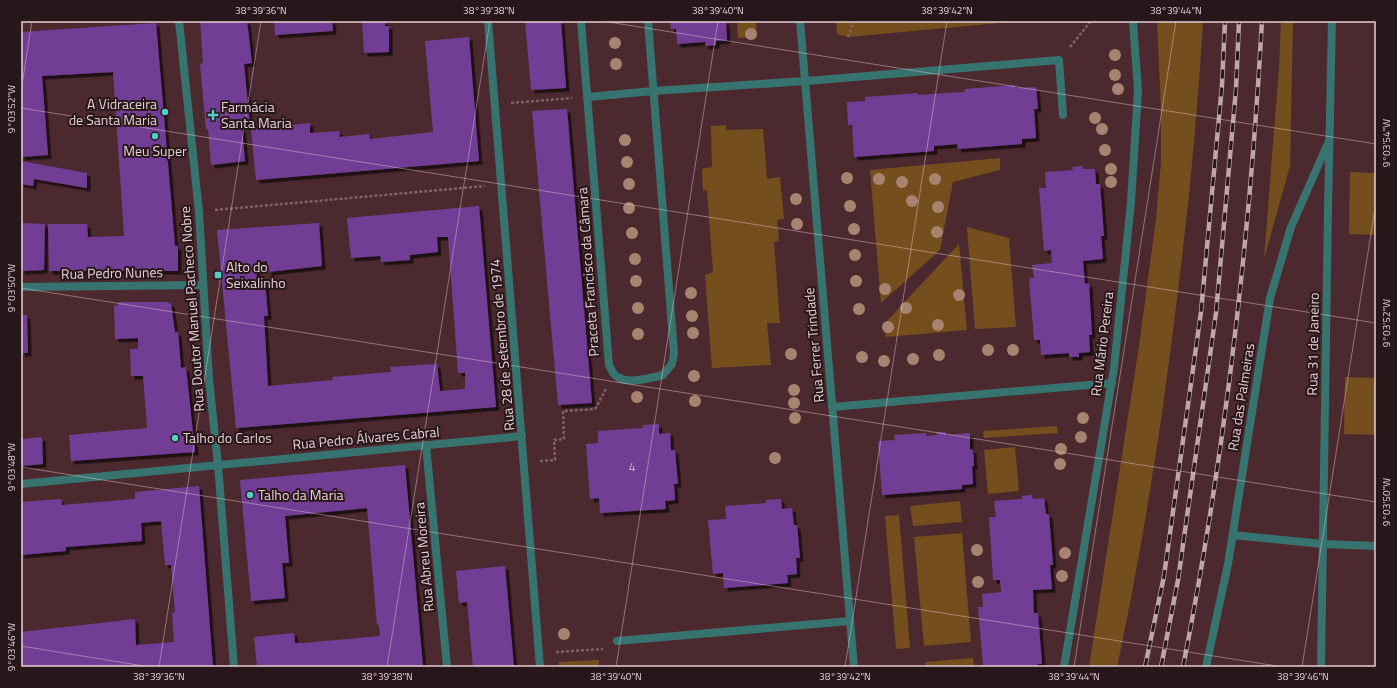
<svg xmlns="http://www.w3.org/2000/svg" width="1397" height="688" font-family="'Titillium Web',sans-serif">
<defs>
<filter id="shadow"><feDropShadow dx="3.5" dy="3.5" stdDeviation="0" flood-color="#0009"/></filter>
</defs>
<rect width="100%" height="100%" fill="#4c292f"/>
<!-- green -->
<path fill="#744e1d" d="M737,21H756L757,37L738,38Z
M836,21H1020L848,37L837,34Z
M1157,21H1203C1198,108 1190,195 1179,282C1164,411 1144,540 1117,667H1089L1139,346L1156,219L1161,163V109Z
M1281,21H1293L1290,166L1264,259L1279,67Z
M726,125V130L763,129L767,179L780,177L784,219L777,220L779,241L774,242L780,323H767L771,365L712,368L705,275L713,272L707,190L703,191L702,169L712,167L711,126Z
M1000,158V170L953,182L940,250L881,303L870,170Z
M1350,172L1376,173V235L1349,234Z
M967,227L1009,238L1016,327L975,329Z
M959,244L967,330L886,337L884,324Z
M1345,377L1376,378V435L1344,434Z
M1057,426L1058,433L984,438L983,431Z
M1015,447L1019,491L988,494L984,450Z
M960,501L962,522L913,526L910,506Z
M899,515L910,648L896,649L885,516Z
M962,533L971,642L924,646L914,537Z
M973,658L974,667H925V662Z
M599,660V667H559V662Z"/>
<!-- building -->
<path fill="#723e95" filter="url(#shadow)" d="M200,21H247L252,63L244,64L250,125L242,126L245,161L211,165L208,129H206L200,64L203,63Z
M274,21H332L333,31L275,35Z
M362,21H385V26H389V52L364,53Z
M525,21H561L566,88L531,90Z
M670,21H726L727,40L716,41V45L705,46V42L677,44L676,29H671Z
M156,23L175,246H178V271H49L48,224H87L88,237L124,236L113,72L42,76L48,155L21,157V32Z
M469,37L479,161L256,180L251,129L310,123V133L339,131L340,137L369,134L370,139L433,132L425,41Z
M1015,85V88L1036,87L1038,109H1034L1036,138L1022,139V144L958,149L957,144L946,145L934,146V151L854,157L852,125H848L847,102L865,101V97L918,93V95L964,92L965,89Z
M567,109L592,403L558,405L532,111Z
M21,161L87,173V188L34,179L33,186L21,184Z
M1083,166V169H1095L1096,184H1100L1104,236H1101L1103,259L1083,261L1085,284L1089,283L1092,335H1089L1090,352L1079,353V357H1069V353L1041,355L1040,340H1034L1029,278H1034L1032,265L1052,263L1051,250L1044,251L1039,188H1046L1045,172L1073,170L1072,167Z
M479,206L496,407L236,428L217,230L319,223L322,266L268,272L267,261L256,263L257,282L265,281L268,316H264L268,386L333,380L332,377L391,372L390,367L437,364L440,391L465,389V373H458L448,237H437L438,252L410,255V260L381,262L380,256L351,258L347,218Z
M21,223L45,224L44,270L21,271Z
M119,302H167L171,304L175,332H178L181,368L186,367L195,452L71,461L69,435L147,428L143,376H131L130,349H138V338L115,339L114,305L117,306Z
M21,315H27L28,353H21Z
M659,424V434L670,433L671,450H675L678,484H674L675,500L665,501L666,509L600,513L599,498L590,499L586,444L598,443V431L643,428V425Z
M936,432H946V435L970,433V449L973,450L974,466H972L973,484L962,485V489L882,495L878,441L895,440L894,435L926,433V436L937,435Z
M42,437L43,464L21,466V439Z
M405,465L423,667H257L254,637L294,633L295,643H303L380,636L379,625H377L367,508L285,516L289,563H282L285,598L251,601L240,480Z
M199,486L213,667H21V632L135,619L136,645L174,642L172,613L175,612L171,565H165L161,521L141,523L142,541L66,547V551L21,555V502L61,499L62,505L135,499V492Z
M1032,495L1033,499L1044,498L1046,514H1049L1053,565H1050L1052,589L1033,590L1034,613H1038L1042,664H1038V667H983L978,607H983L982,594L1001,592L1000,580H993L989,517H996L994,501L1022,499V496Z
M781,499L782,509L792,508L794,525H797L800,558H796L797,574L787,575L788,583L724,588L723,573L713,574L708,520L726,519L725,506L766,503V500Z
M505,566L514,667H473L467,602L459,603L456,571Z"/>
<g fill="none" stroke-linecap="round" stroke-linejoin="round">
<!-- path -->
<path stroke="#806166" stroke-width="2.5" stroke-dasharray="3 2" stroke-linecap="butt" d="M848,37L854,21
M1070,47L1091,21
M511,103L572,98
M215,210L485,186
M540,461L555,460L554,440L564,439L563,411L595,409L606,389
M556,652L603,649"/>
<!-- minor -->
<path stroke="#377470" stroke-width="8" d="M488,21L540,667
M581,21L609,365C611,369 612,373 616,376C628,385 649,378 663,375L672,364L674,353L648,21
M800,21L854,667
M588,97L653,91L806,81L1059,60L1063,115
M21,287L203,285
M832,407L1112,383
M426,445L447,667
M21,484L522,436
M1233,535L1323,544L1376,546
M617,641L850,621
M1064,667L1114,368L1131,202L1138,91L1133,21
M1206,667L1228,564L1270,298L1291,227L1329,141"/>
<!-- tertiary -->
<path stroke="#377470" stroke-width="8" d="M179,21L199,212L209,379L218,465L234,667
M1321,667L1328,208L1332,21"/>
<!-- rail casing -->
<g stroke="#c0a5a9" stroke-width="4.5">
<path id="rail" d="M1145,667L1164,576L1201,312L1222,85L1225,21
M1161,667L1178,580L1216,313L1236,89L1239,21
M1183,667C1225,454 1250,237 1262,21"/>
</g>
<!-- rail -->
<use href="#rail" stroke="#27171a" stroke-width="3" stroke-dasharray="9" stroke-linecap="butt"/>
</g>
<!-- trees -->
<g fill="#a88470">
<circle cx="751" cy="34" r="6"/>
<circle cx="615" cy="43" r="6"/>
<circle cx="1115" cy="55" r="6"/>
<circle cx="616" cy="64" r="6"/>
<circle cx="1115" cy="75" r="6"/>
<circle cx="1118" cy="89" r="6"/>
<circle cx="1095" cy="118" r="6"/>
<circle cx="1102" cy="129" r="6"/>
<circle cx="625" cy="140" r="6"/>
<circle cx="1105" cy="150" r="6"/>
<circle cx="627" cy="162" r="6"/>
<circle cx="1111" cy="169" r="6"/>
<circle cx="847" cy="178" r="6"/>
<circle cx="879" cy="179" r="6"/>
<circle cx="935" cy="179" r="6"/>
<circle cx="902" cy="182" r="6"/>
<circle cx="1111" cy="182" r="6"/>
<circle cx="629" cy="184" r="6"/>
<circle cx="796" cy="199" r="6"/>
<circle cx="912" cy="201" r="6"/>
<circle cx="850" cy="206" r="6"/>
<circle cx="938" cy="207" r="6"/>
<circle cx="629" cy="208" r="6"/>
<circle cx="797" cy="224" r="6"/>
<circle cx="854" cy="229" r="6"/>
<circle cx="937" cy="232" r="6"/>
<circle cx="632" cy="233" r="6"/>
<circle cx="855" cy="255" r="6"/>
<circle cx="635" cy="259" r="6"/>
<circle cx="636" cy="281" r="6"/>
<circle cx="856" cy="281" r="6"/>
<circle cx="885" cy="289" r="6"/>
<circle cx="691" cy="293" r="6"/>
<circle cx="959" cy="295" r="6"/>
<circle cx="638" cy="308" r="6"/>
<circle cx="906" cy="308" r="6"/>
<circle cx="859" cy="309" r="6"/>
<circle cx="692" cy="316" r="6"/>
<circle cx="938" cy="325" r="6"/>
<circle cx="888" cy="327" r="6"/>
<circle cx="693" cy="333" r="6"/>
<circle cx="638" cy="334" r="6"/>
<circle cx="988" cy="350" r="6"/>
<circle cx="1013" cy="350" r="6"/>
<circle cx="791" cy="354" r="6"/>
<circle cx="939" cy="355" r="6"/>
<circle cx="862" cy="357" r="6"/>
<circle cx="913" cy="359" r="6"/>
<circle cx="884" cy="361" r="6"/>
<circle cx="694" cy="376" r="6"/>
<circle cx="794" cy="390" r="6"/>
<circle cx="637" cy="397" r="6"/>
<circle cx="695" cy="401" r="6"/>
<circle cx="794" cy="403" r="6"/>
<circle cx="795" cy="418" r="6"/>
<circle cx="1083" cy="418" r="6"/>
<circle cx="1081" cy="437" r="6"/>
<circle cx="1061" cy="449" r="6"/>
<circle cx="775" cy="458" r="6"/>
<circle cx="1060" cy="464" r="6"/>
<circle cx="977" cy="550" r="6"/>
<circle cx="1065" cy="553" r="6"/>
<circle cx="1062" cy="576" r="6"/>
<circle cx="978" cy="582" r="6"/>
<circle cx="564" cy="634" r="6"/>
</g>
<!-- ticks -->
<path fill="none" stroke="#e8d0d3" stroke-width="1" stroke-opacity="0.45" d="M602,21L1376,144M21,91L32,21M21,108L1376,323M21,288L1376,502M21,467L1283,667M21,646L150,667M159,667L261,21M387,667L490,21M616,667L718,21M845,667L947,21M1074,667L1176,21M1302,667L1376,202"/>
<!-- markers -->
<g fill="#54cdc6" stroke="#27171a" stroke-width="1.5">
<circle cx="165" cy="112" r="4"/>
<path d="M211 109h4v4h4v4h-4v4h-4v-4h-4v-4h4z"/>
<circle cx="155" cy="136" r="4"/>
<rect x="214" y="271" width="8" height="8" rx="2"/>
<circle cx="175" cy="438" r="4"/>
<circle cx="250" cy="495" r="4"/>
</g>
<g text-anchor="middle" stroke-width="4" stroke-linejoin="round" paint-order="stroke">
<!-- number labels -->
<g font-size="12" fill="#caacc4">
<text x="632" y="471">4</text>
</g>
<!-- poi labels -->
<g font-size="14" fill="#e8d0d3" stroke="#27171a" text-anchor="start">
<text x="157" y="109" text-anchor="end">A Vidraceira<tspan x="157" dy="16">de Santa Maria</tspan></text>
<text x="221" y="112">Farmácia<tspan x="221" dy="16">Santa Maria</tspan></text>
<text x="155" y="156" text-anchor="middle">Meu Super</text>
<text x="226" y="272">Alto do<tspan x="226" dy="16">Seixalinho</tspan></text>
<text x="183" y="443">Talho do Carlos</text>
<text x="258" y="500">Talho da Maria</text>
</g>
<!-- street labels -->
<g font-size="14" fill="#e8d0d3" stroke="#27171a">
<text transform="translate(588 272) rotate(-94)" y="5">Praceta Francisco da Câmara</text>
<text transform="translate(112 273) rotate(-1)" y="5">Rua Pedro Nunes</text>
<text transform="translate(192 309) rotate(-94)" y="5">Rua Doutor Manuel Pacheco Nobre</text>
<text transform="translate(1102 344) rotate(-83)" y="5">Rua Mário Pereira</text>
<text transform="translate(1313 344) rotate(-89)" y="5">Rua 31 de Janeiro</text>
<text transform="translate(502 345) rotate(-95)" y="5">Rua 28 de Setembro de 1974</text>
<text transform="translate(814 345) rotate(-95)" y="5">Rua Ferrer Trindade</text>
<text transform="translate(1241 397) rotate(-81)" y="5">Rua das Palmeiras</text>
<text transform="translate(366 438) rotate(-5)" y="5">Rua Pedro Álvares Cabral</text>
<text transform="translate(424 557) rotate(-95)" y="5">Rua Abreu Moreira</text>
</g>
</g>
<!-- border -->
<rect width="1397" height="688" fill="none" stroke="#27171a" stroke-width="44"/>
<rect x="22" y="22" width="1353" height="644" fill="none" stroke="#e8d0d3" stroke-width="1.5"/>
<g font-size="10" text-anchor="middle" fill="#e8d0d3">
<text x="261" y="14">38°39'36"N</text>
<text x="489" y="14">38°39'38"N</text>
<text x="718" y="14">38°39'40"N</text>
<text x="947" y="14">38°39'42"N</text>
<text x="1176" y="14">38°39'44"N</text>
<text transform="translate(11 109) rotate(-90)" y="4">9°03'52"W</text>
<text transform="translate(1386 143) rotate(-90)" y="4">9°03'54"W</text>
<text transform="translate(11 288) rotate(-90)" y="4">9°03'50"W</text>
<text transform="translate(1386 323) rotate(-90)" y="4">9°03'52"W</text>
<text transform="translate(11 467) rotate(-90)" y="4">9°03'48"W</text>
<text transform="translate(1386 502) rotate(-90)" y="4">9°03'50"W</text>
<text transform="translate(11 647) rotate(-90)" y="4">9°03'46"W</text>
<text x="159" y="680">38°39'36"N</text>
<text x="387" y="680">38°39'38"N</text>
<text x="616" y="680">38°39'40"N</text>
<text x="845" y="680">38°39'42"N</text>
<text x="1074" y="680">38°39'44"N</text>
<text x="1303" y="680">38°39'46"N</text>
</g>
</svg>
